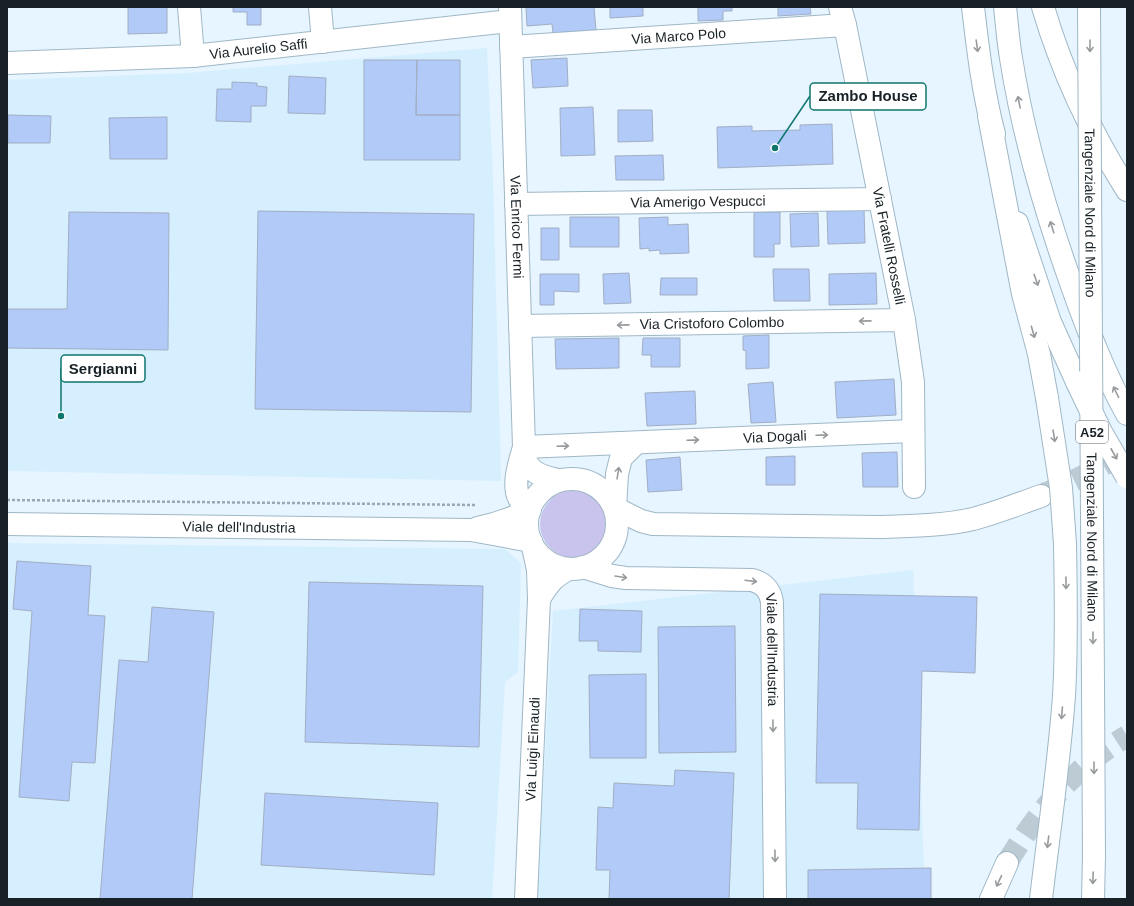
<svg xmlns="http://www.w3.org/2000/svg" width="1134" height="906" font-family="Arial,sans-serif">
<rect width="100%" height="100%" fill="#e6f5ff"/>
<!-- built -->
<path fill="#d5efff" d="M487,48L493,180L501,481L7,471V80L187,73Z
M7,543L505,549L521,563L518,672L505,682L492,899H7Z
M913,570L925,899H537L553,611Z"/>
<!-- green -->
<path fill="#c9c4ee" d="M540 524a34 34 0 1 1 68 0a34 34 0 1 1-68 0Z"/>
<!-- building -->
<path fill="#b1caf8" stroke="#a2aec3" d="M128,7H167V33L128,34Z
M233,7H261V25H247V12H233Z
M526,7H594L596,30L553,33L552,24L527,26Z
M610,7H643V16L610,18Z
M698,7H732V11H723V20L698,21Z
M778,7H810L811,14L778,16Z
M567,58L568,86L533,88L531,60Z
M364,60H417L416,115H460V160H364Z
M417,60H460V115H416Z
M289,76L326,78L325,114L288,113Z
M232,82L257,83V86L267,87L266,106H251V122L216,121L217,89H232Z
M593,107L595,155L561,156L560,108Z
M618,110H652L653,141L618,142Z
M8,115L51,116L50,143H8Z
M167,117V159H110L109,118Z
M832,124L833,164L718,168L717,127L752,126V131L800,130V125Z
M663,155L664,180H616L615,156Z
M864,209L865,243L828,244L827,211Z
M258,211L474,214L471,412L255,409Z
M69,212L169,213L168,350L7,348V309H67Z
M754,212H780V244H774V257H754Z
M818,213L819,246L791,247L790,214Z
M570,217H619V247H570Z
M668,217V225L688,224L689,253L660,254V250L649,251V248L640,249L639,218Z
M541,228H559V260H541Z
M773,269H809L810,301H774Z
M629,273L631,303L604,304L603,274Z
M876,273L877,304L829,305V274Z
M540,274H579V292L554,291V305H540Z
M661,278H697V295H660Z
M769,335V368L746,369V351L743,350V336Z
M619,338V368L556,369L555,339Z
M643,338H680V367H651V355H642Z
M894,379L896,415L837,418L835,382Z
M773,382L776,422L751,423L748,384Z
M695,391L696,424L647,426L645,393Z
M897,452L898,487H863L862,453Z
M795,456V485H766V457Z
M680,457L682,490L648,492L646,460Z
M17,561L91,566L88,615L105,616L95,763L72,762L69,801L19,797L32,611L13,609Z
M309,582L483,586L479,747L305,742Z
M820,594L977,597L975,673L922,671L919,830L857,829L858,783H816Z
M152,607L214,612L192,899H100L119,660L148,662Z
M580,609L642,611L641,652L598,651V641H579Z
M735,626L736,752L659,753L658,627Z
M646,674V758H590L589,675Z
M675,770L734,773L729,899H609L610,870H596L598,807L613,808L614,783L674,786Z
M265,793L438,803L434,875L261,865Z
M931,868V899H808V870Z"/>
<g fill="none" stroke-linecap="round" stroke-linejoin="round">
<!-- tertiary-tunnel -->
<path stroke="#bdcbd4" stroke-width="22" stroke-dasharray="22 11" stroke-linecap="butt" d="M1044,494C1073,482 1100,468 1127,451"/>
<!-- motorway-tunnel -->
<path stroke="#bdcbd4" stroke-width="22" stroke-dasharray="22 11" stroke-linecap="butt" d="M1007,863C1038,811 1075,767 1127,736"/>
<!-- minor casing -->
<g stroke="#9fb7c6" stroke-width="24">
<g id="minor">
<path d="M189,7L193,56"/>
<path d="M320,7L323,42"/>
<path id="s1" d="M510,7L524,447C524,451 524,457 526,461C531,474 547,478 559,480"/>
<path id="s2" d="M840,7L845,25L904,320L913,382L914,487"/>
<path id="s3" d="M511,47L845,25"/>
<path id="s4" d="M7,63L193,56L510,21"/>
<path id="s5" d="M516,204L880,199"/>
<path id="s6" d="M520,326L904,320"/>
<path id="s7" d="M524,447L913,431"/>
<path d="M524,447C520,461 512,484 519,498C521,503 525,506 530,510"/>
<path d="M615,508L617,474L621,458L636,443"/>
<path id="s8" d="M583,567L612,576L626,578L752,580C764,583 770,590 772,602L775,899"/>
<path d="M539,599C548,584 554,576 569,569"/>
<path id="s9" d="M526,899L539,599L538,570L533,547"/>
</g>
</g>
<!-- tertiary casing -->
<g stroke="#9fb7c6" stroke-width="24">
<g id="tertiary">
<circle cx="572" cy="524" r="45"/>
<path d="M615,508L641,521L653,524L878,527C910,526 942,526 973,519C996,513 1018,504 1041,496"/>
<path id="s10" d="M7,524L471,530L531,541"/>
<path d="M478,528L494,524L529,512"/>
</g>
</g>
<!-- trunk casing -->
<g stroke="#9fb7c6" stroke-width="24">
<path id="trunk" d="M973,7C978,50 983,92 994,134
M1005,7C1007,24 1008,41 1011,58C1023,135 1045,210 1071,283C1087,328 1104,373 1127,414
M1017,223L1050,322L1077,382"/>
</g>
<!-- motorway casing -->
<g stroke="#9fb7c6" stroke-width="24">
<path id="motorway" d="M1043,7C1062,72 1091,133 1127,190
M989,116L1023,294L1039,354L1047,398
M991,899L1007,863
M1041,899C1049,831 1059,764 1064,696C1067,645 1066,595 1065,544
M1093,899L1094,856"/>
</g>
<!-- path -->
<path stroke="#9ba8b0" stroke-width="2.5" stroke-dasharray="3 2" stroke-linecap="butt" d="M7,500L476,505"/>
<!-- minor -->
<use href="#minor" stroke="#fff" stroke-width="22"/>
<!-- tertiary -->
<use href="#tertiary" stroke="#fff" stroke-width="22"/>
<!-- trunk -->
<use href="#trunk" stroke="#fff" stroke-width="22"/>
<!-- motorway -->
<use href="#motorway" stroke="#fff" stroke-width="22"/>
<!-- trunk-bridge casing -->
<g stroke="#9fb7c6" stroke-width="24" stroke-linecap="butt">
<path id="trunk-bridge" d="M1077,382L1101,432L1127,477"/>
</g>
<!-- motorway-bridge casing -->
<g stroke="#9fb7c6" stroke-width="24" stroke-linecap="butt">
<g id="motorway-bridge">
<path id="s11" d="M1089,7L1094,856"/>
<path d="M1047,398L1061,488L1065,544"/>
</g>
</g>
<!-- trunk-bridge -->
<use href="#trunk-bridge" stroke="#fff" stroke-width="22"/>
<!-- motorway-bridge -->
<use href="#motorway-bridge" stroke="#fff" stroke-width="22"/>
</g>
<!-- one-way arrows -->
<defs><path id="oneway-shaft" d="M-6 0H5M1.5-3L5.5 0L1.5 3" fill="none" stroke-width="1.6" stroke-linecap="round" stroke-linejoin="round"/></defs>
<g stroke="#979b9d">
<use href="#oneway-shaft" transform="translate(977 46) rotate(82)"/>
<use href="#oneway-shaft" transform="translate(1090 46) rotate(90)"/>
<use href="#oneway-shaft" transform="translate(1019 102) rotate(-101)"/>
<use href="#oneway-shaft" transform="translate(1052 227) rotate(-108)"/>
<use href="#oneway-shaft" transform="translate(1036 280) rotate(71)"/>
<use href="#oneway-shaft" transform="translate(865 321) rotate(179)"/>
<use href="#oneway-shaft" transform="translate(623 325) rotate(179)"/>
<use href="#oneway-shaft" transform="translate(1033 332) rotate(74)"/>
<use href="#oneway-shaft" transform="translate(1116 392) rotate(-116)"/>
<use href="#oneway-shaft" transform="translate(822 435) rotate(-2)"/>
<use href="#oneway-shaft" transform="translate(1054 436) rotate(81)"/>
<use href="#oneway-shaft" transform="translate(693 440) rotate(-2)"/>
<use href="#oneway-shaft" transform="translate(563 446) rotate(-2)"/>
<use href="#oneway-shaft" transform="translate(1114 454) rotate(61)"/>
<use href="#oneway-shaft" transform="translate(618 473) rotate(-81)"/>
<use href="#oneway-shaft" transform="translate(621 577) rotate(9)"/>
<use href="#oneway-shaft" transform="translate(751 581) rotate(7)"/>
<use href="#oneway-shaft" transform="translate(1066 583) rotate(89)"/>
<use href="#oneway-shaft" transform="translate(1093 638) rotate(90)"/>
<use href="#oneway-shaft" transform="translate(1062 713) rotate(94)"/>
<use href="#oneway-shaft" transform="translate(773 726) rotate(89)"/>
<use href="#oneway-shaft" transform="translate(1094 768) rotate(90)"/>
<use href="#oneway-shaft" transform="translate(1048 842) rotate(97)"/>
<use href="#oneway-shaft" transform="translate(775 856) rotate(89)"/>
<use href="#oneway-shaft" transform="translate(1093 878) rotate(92)"/>
<use href="#oneway-shaft" transform="translate(999 881) rotate(115)"/>
</g>
<g text-anchor="middle" stroke-width="3.5" stroke-linejoin="round" paint-order="stroke">
<!-- shield labels -->
<rect fill="#fff" stroke="#5d6467" stroke-width="1" x="1076" y="421" width="32" height="22" rx="3"/>
<g font-size="13" font-weight="bold" fill="#182126">
<text x="1092" y="437">A52</text>
</g>
<!-- street labels -->
<g font-size="14" fill="#182126" stroke="#fff">
<text dy="5" stroke="none"><textPath href="#s3" startOffset="168">Via Marco Polo</textPath></text>
<text dy="5" stroke="none"><textPath href="#s4" startOffset="252">Via Aurelio Saffi</textPath></text>
<text dy="5" stroke="none"><textPath href="#s5" startOffset="182">Via Amerigo Vespucci</textPath></text>
<text dy="5" stroke="none"><textPath href="#s11" startOffset="206">Tangenziale Nord di Milano</textPath></text>
<text dy="5" stroke="none"><textPath href="#s1" startOffset="220">Via Enrico Fermi</textPath></text>
<text dy="5" stroke="none"><textPath href="#s2" startOffset="244">Via Fratelli Rosselli</textPath></text>
<text dy="5" stroke="none"><textPath href="#s6" startOffset="192">Via Cristoforo Colombo</textPath></text>
<text dy="5" stroke="none"><textPath href="#s7" startOffset="251">Via Dogali</textPath></text>
<text dy="5" stroke="none"><textPath href="#s10" startOffset="232">Viale dell'Industria</textPath></text>
<text dy="5" stroke="none"><textPath href="#s11" startOffset="530">Tangenziale Nord di Milano</textPath></text>
<text dy="5" stroke="none"><textPath href="#s8" startOffset="250">Viale dell'Industria</textPath></text>
<text dy="5" stroke="none"><textPath href="#s9" startOffset="150">Via Luigi Einaudi</textPath></text>
</g>
</g>
<!-- callouts -->
<path fill="none" stroke="#0f766e" stroke-width="1.5" d="M775 148L810 96M61 416L61 368"/>
<g fill="#0f766e" stroke="#fff" stroke-width="1.5">
<circle cx="775" cy="148" r="4"/>
<circle cx="61" cy="416" r="4"/>
</g>
<g fill="#fff" stroke="#0f766e" stroke-width="1.5">
<rect x="810" y="83" width="116" height="27" rx="4"/>
<rect x="61" y="355" width="84" height="27" rx="4"/>
</g>
<g font-size="15" text-anchor="middle" font-weight="bold" fill="#182126">
<text x="868" y="101">Zambo House</text>
<text x="103" y="374">Sergianni</text>
</g>
<!-- border -->
<rect width="1134" height="906" fill="none" stroke="#182126" stroke-width="16"/>
</svg>
